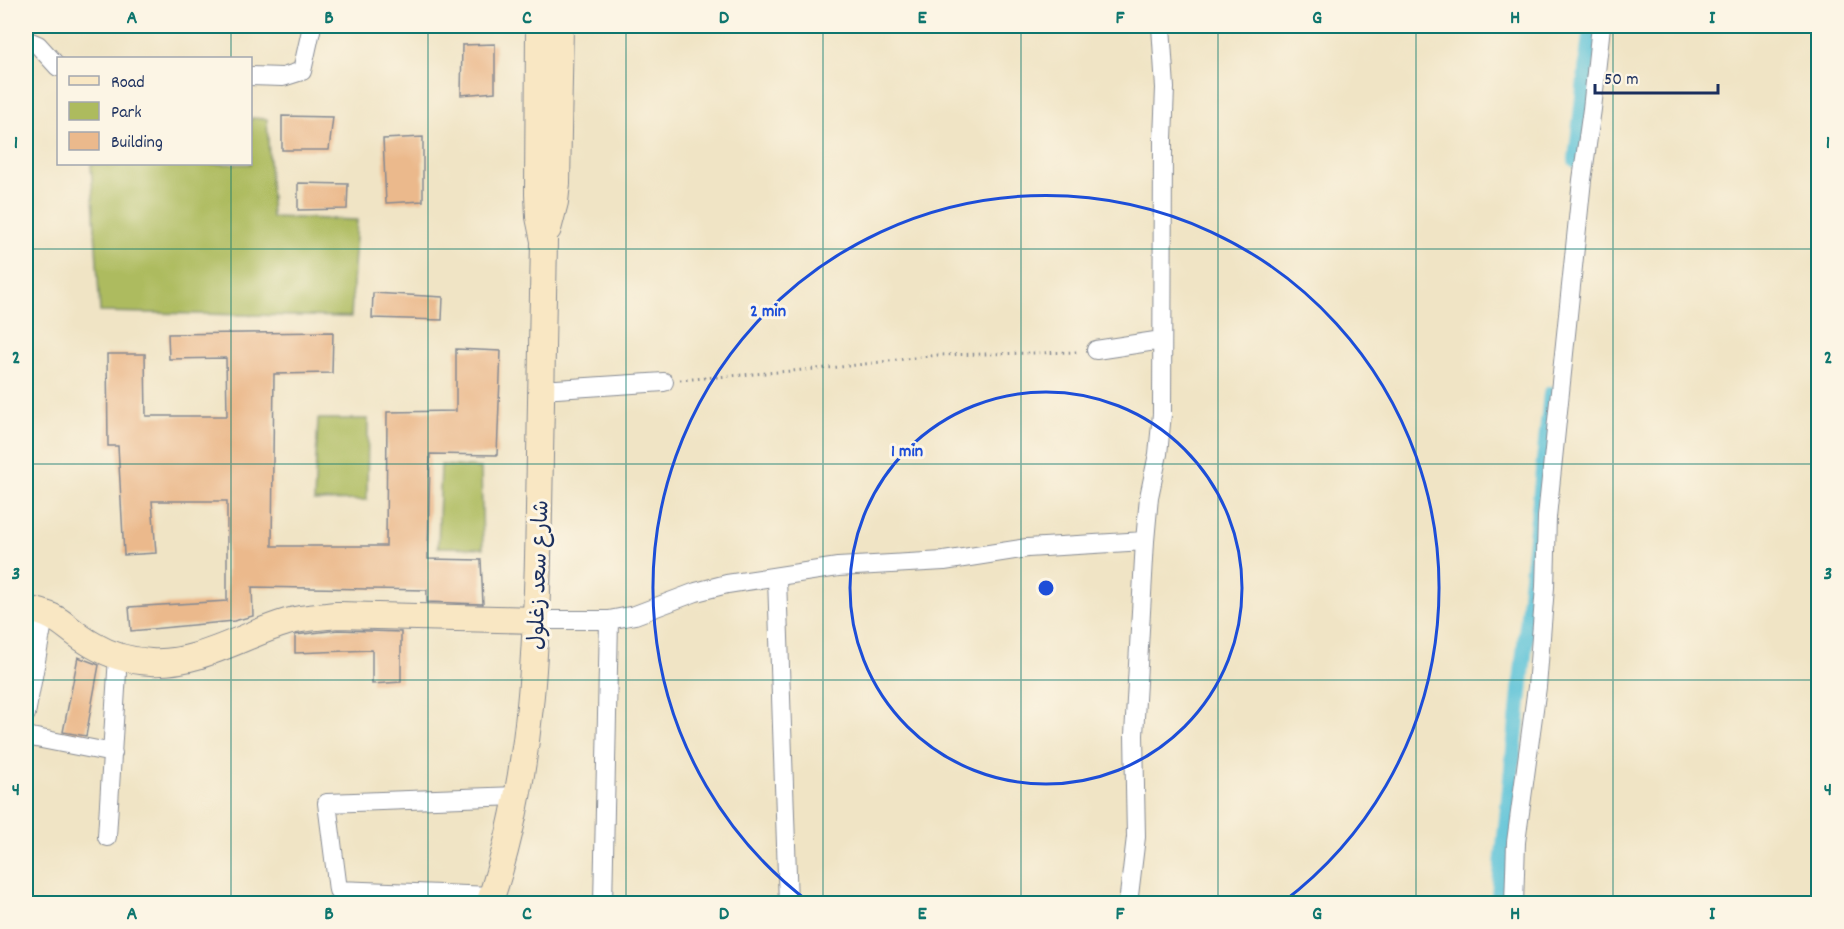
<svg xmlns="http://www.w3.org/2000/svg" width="1844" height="929" font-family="Dekko,'Playpen Sans Arabic',sans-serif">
<rect width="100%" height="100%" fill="#fcf5e5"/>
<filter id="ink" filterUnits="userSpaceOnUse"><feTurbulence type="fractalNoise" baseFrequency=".0167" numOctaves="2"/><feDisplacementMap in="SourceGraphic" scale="12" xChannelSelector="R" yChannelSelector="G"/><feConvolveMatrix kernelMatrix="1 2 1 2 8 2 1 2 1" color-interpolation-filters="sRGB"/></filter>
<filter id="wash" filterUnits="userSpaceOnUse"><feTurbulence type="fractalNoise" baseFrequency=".008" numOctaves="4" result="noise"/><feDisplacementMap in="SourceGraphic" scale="24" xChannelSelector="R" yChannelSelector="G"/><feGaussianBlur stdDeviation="1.35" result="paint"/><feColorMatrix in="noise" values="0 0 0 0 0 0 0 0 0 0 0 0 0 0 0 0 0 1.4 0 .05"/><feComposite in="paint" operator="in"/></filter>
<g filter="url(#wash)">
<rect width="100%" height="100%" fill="#f0e4c5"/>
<!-- green -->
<path fill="#adbb5e" stroke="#64755e" stroke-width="1.5" d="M251,118L267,119L272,217L357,220L351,317L100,312L91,164H250Z
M318,419H368L367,500L314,501Z
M441,465L481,468L483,548L438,547Z"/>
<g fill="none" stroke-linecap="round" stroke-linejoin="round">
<!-- canal -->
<path stroke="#5bc2d8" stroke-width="16" d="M1576,160L1591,26
M1498,904L1551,394"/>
</g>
<g id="blocks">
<!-- building -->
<path fill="#ebb98c" d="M495,44V92L461,95L462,45Z
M282,116L333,117L329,150H282Z
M423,137V201L386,203L383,139Z
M298,183L348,184L347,209L298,210Z
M373,293L443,297L442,320L372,318Z
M333,332L332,373L274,374L272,546H386L387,412L456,411V349L501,351L497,455L430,454L428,559L481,560L483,604L427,602V590L252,587L253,616L234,621L131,631L129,607L227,601V501H152L156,553L124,555L118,446H108L107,354H145L146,416H227L226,358L169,359L168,334Z
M338,630L401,632V682L372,684V650L295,653V635Z
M78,657L99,665L86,736L63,732Z"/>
</g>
</g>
<g filter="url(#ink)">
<use href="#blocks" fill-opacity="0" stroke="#868a92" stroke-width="1.5"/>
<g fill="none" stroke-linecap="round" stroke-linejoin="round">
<!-- street casing -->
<g stroke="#868a92" stroke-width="20">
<path id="street" d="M26,40L38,45L58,67
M250,76L283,77L302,71L312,26
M1096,350L1162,340
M541,390L664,382
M777,578L788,904
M536,620H609L635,615L696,592L727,584L838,567L944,561L1027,548L1145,541
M26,714L45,612
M26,736L113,753
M107,837L118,656
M495,904L492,896L338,890L327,803L518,796
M603,904L609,620
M1128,904L1136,837L1134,735L1145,541L1149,497L1158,454L1162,414L1163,139L1165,88L1161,26
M1514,904L1516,842L1537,687L1545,587L1547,517L1582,180L1592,109L1601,26"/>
</g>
<!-- secondary casing -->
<g stroke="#868a92" stroke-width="28">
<path id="secondary" d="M548,229L555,202L557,183L560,26
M26,609C63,615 64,629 93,645C110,655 131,661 151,662C198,665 243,635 287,622C303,617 321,617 337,615L536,620
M489,904C533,776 537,642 539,509C540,419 542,330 544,241L539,217L538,194L539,26"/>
</g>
<!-- path -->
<path stroke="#868a92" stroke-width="3" stroke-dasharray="1.5 4.5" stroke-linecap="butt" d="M680,380L840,367L938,355L1080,352"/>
<!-- street -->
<use href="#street" stroke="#fff" stroke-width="18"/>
<!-- secondary -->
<use href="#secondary" stroke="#f9e7c3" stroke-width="26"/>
</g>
</g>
<!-- grid -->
<path fill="none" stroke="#0f766e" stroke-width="1.5" stroke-opacity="0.55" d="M231,26V58M428,26V904M626,26V904M823,26V904M1021,26V904M1218,26V904M1416,26V904M1613,26V904M231,164V904M26,249H1818M26,464H1818M26,680H1818"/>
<!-- distance rings -->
<g fill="none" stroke="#1d4ed8" stroke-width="3">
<circle cx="1046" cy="588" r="196"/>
<path d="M809 902A393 393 0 1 1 1283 902"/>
</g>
<g text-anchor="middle" stroke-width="6" stroke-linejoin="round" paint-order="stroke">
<!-- street labels -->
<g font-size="22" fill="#1b2f5e" stroke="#fcf5e5">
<text transform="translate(537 575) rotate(-88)" y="8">شارع سعد زغلول</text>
</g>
</g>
<circle cx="1046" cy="588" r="9" fill="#1d4ed8" stroke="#fcf5e5" stroke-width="3"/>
<g font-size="18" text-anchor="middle" font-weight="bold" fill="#1d4ed8" stroke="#fcf5e5" stroke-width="6" stroke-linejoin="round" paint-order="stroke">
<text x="768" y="316">2 min</text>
<text x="907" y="456">1 min</text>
</g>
<!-- margin -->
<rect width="1844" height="929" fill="none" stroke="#fcf5e5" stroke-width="66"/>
<!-- legend -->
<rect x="57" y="57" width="195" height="108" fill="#fcf5e5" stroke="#a2a6af" stroke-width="1.5"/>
<rect x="69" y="76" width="30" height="9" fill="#f9e7c3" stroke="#a2a6af" stroke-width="1.5"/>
<text x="111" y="87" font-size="18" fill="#1b2f5e">Road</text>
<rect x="69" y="102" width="30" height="18" fill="#adbb5e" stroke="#a2a6af" stroke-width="1.5"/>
<text x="111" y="117" font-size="18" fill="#1b2f5e">Park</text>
<rect x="69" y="132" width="30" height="18" fill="#ebb98c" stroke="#a2a6af" stroke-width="1.5"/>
<text x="111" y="147" font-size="18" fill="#1b2f5e">Building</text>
<!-- scale -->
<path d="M1595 84v9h123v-9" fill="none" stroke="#1b2f5e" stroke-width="3"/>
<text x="1604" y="84" font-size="18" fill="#1b2f5e" stroke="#fcf5e5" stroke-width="4.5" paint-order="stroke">50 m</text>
<rect x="33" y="33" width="1778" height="863" fill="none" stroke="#0f766e" stroke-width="2"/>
<g font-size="20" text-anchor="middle" font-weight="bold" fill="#0f766e">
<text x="132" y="23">A</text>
<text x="329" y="23">B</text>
<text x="527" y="23">C</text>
<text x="724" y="23">D</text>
<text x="922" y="23">E</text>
<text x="1120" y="23">F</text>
<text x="1317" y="23">G</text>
<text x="1515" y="23">H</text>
<text x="1712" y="23">I</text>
<text x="16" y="148">1</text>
<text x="1828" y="148">1</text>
<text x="16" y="363">2</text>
<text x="1828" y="363">2</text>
<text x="16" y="579">3</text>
<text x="1828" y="579">3</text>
<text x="16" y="795">4</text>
<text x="1828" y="795">4</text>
<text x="132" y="919">A</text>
<text x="329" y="919">B</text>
<text x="527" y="919">C</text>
<text x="724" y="919">D</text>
<text x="922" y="919">E</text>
<text x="1120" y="919">F</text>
<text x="1317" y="919">G</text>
<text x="1515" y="919">H</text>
<text x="1712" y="919">I</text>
</g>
</svg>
